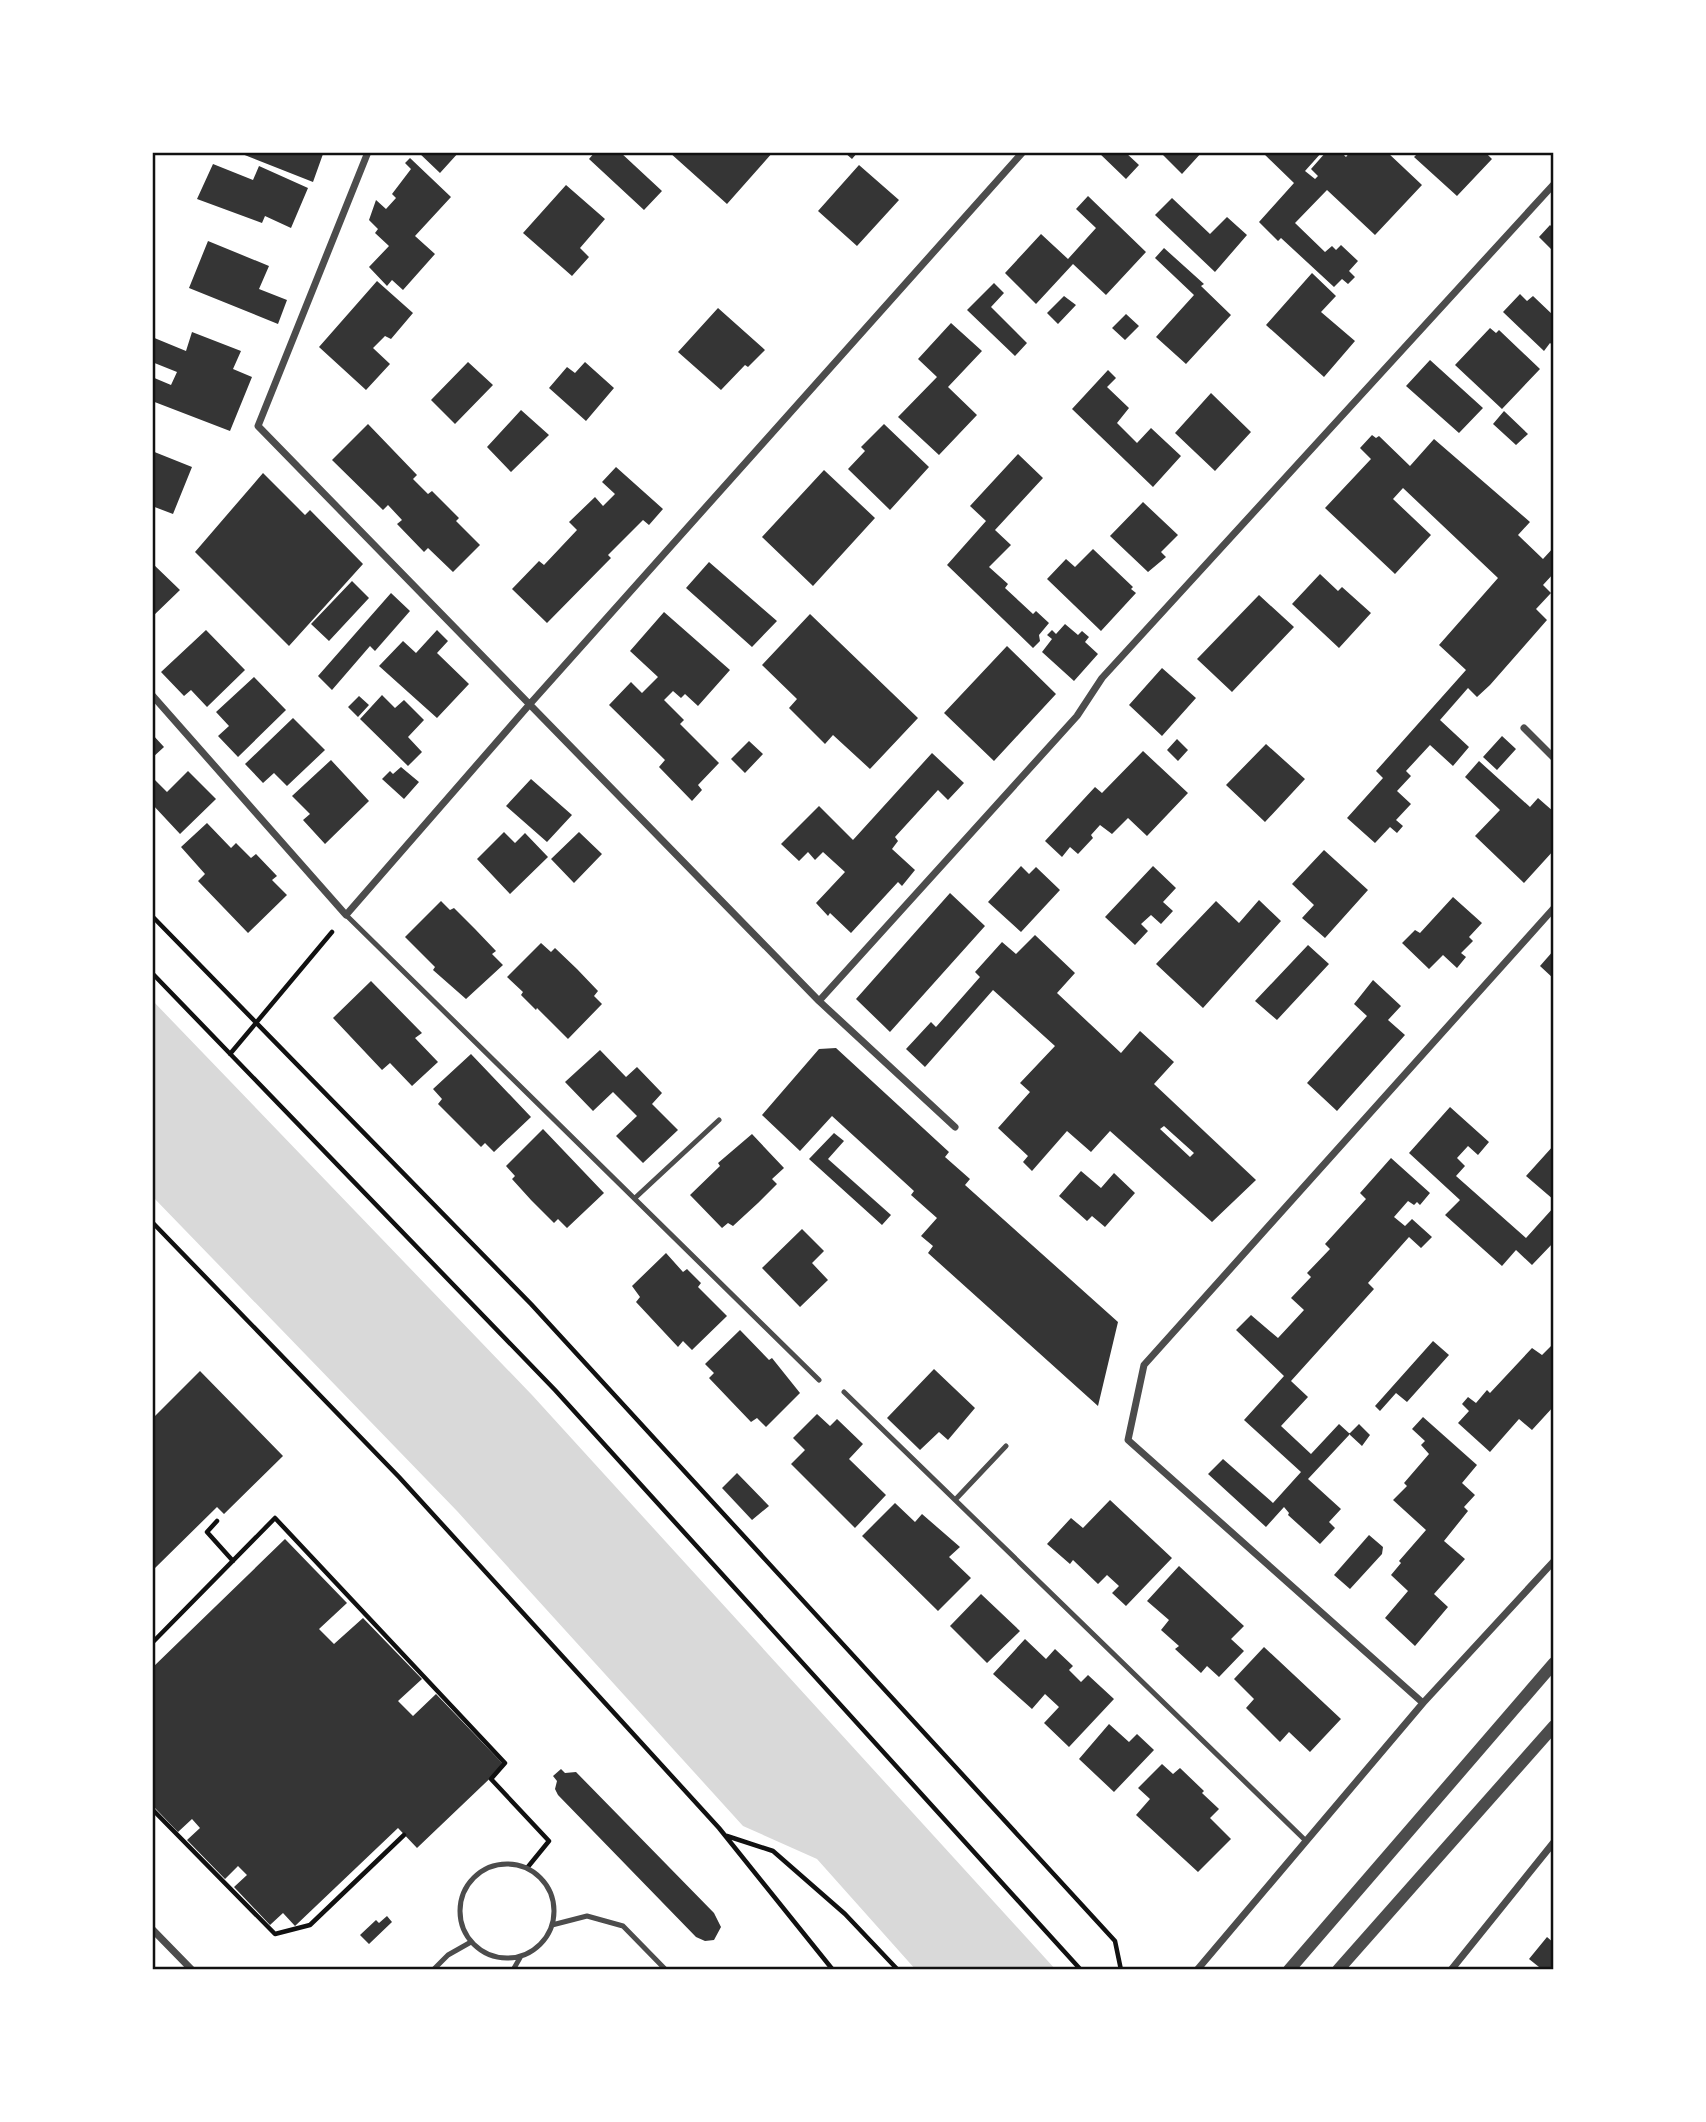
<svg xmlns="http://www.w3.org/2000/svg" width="1706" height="2122" font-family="'Exo 2',sans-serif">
<rect width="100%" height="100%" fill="#fff"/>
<!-- water -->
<path fill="#d9d9d9" d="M152,1000L532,1395L1056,1970H916L817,1859L743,1826L457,1511L152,1196Z"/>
<!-- building -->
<path fill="#353535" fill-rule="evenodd" d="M237,152H318L323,154L313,182Z
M418,152H459L440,173Z
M595,152H620L662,191L644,210L589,159Z
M669,152H773L727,204Z
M844,152H858L852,159Z
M1098,152H1125L1139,165L1126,179Z
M1160,152H1202L1182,174Z
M1262,152H1322L1305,171L1315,179L1318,176L1311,169L1326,152H1341L1346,157L1350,152H1387L1422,185L1375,235L1327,190L1295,223L1325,252L1332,246L1336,250L1341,245L1358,261L1349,271L1355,277L1348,284L1342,279L1334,287L1281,238L1278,241L1259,222L1294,183Z
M1419,152H1485L1492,159L1457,196L1414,157Z
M410,158L451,197L415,236L435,254L403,290L392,280L387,286L369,267L389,246L375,233L378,229L369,220L376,200L386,209L396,198L392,194L411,169L405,163Z
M213,164L253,180L259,166L308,188L291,228L265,216L262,223L197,199Z
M859,165L899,200L857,246L818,211Z
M566,185L605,219L580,248L589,257L572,276L523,233Z
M1088,196L1146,252L1106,295L1073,264L1036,304L1005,273L1041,234L1068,259L1096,228L1076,209Z
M1172,198L1210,234L1227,217L1247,235L1215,272L1155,215Z
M1550,225L1554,229V252L1539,237Z
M208,241L269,266L259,289L287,300L278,324L189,288Z
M1164,248L1204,284L1201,286L1231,315L1186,364L1156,337L1194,295L1155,258Z
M1312,273L1336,296L1321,312L1355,341L1324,377L1266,325Z
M377,281L413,313L391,339L385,336L373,348L390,364L366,390L319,347Z
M994,283L1004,293L991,307L1027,343L1015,356L967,310Z
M1520,294L1527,301L1533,296L1554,316V346L1550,343L1544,351L1503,312Z
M1064,296L1076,305L1058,324L1047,313Z
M718,308L765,350L748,367L745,365L721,390L678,352Z
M1126,314L1139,326L1125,340L1112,328Z
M951,323L982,351L948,387L977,415L939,455L898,417L937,377L918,359Z
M1490,328L1496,333L1499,330L1540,369L1502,409L1455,365Z
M192,332L241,351L233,369L252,377L230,431L152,401V377L171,385L177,372L152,362V337L186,351Z
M1430,360L1483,408L1459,433L1406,386Z
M468,362L493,385L455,424L431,400Z
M585,362L614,388L586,421L549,388L567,367L575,373Z
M1108,370L1116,378L1107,387L1129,408L1117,423L1137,443L1151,428L1181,456L1153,487L1072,409Z
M1211,393L1251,432L1215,471L1175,433Z
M521,410L549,435L511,472L487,447Z
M1504,411L1528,434L1516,445L1493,424Z
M368,424L417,475L413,479L428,494L432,491L459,518L456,521L480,545L453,572L428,548L424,552L397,524L402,520L388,505L383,510L332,460Z
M884,424L929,467L890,510L848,469L865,451L861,447Z
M1372,435L1376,438L1379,436L1410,466L1434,439L1530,522L1518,535L1543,559L1554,547V573L1543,585L1551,593L1536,609L1547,620L1490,685L1477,697L1468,688L1440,720L1469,747L1453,766L1430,745L1406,771L1411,776L1397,791L1411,804L1396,820L1403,826L1397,833L1390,827L1375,843L1347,818L1383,778L1376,771L1466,670L1439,645L1498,578L1403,488L1393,499L1431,535L1395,574L1325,508L1371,459L1360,448Z
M152,451L192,467L173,514L152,506Z
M1018,454L1043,478L995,530L1011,545L989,567L1008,584L1005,588L1033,614L1036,611L1049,623L1039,635L1040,641L1033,648L947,565L986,521L970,506Z
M616,467L663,509L649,525L643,520L608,555L611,558L547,623L512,589L539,561L544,565L577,530L569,522L595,497L603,506L615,494L602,482Z
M824,470L875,518L813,586L762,537Z
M263,473L305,515L310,510L363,564L289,646L195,552Z
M1143,502L1178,535L1161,552L1166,557L1148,572L1110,536Z
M1093,549L1133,587L1131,589L1136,593L1101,631L1047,579L1066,559L1075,567Z
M709,562L777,621L752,647L686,588Z
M152,563L180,590L152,617Z
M1320,574L1338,591L1342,587L1371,613L1339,648L1292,604Z
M352,581L369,598L329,641L311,624Z
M391,593L410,611L375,651L370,646L332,690L318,676Z
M1259,595L1294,627L1232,692L1197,659Z
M664,612L730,670L698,706L685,694L681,698L673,691L664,700L684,720L680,724L719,763L698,785L702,790L692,801L659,767L665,760L609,705L631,682L642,693L658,677L630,651Z
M810,614L918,718L870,769L833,735L825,744L789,708L797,699L762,665Z
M1065,624L1078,635L1082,631L1089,637L1085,642L1098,654L1074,681L1042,652L1052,639L1047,635L1052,630L1056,634Z
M206,630L245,670L207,707L191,690L184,696L161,672Z
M437,630L448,641L437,653L469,684L437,718L379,666L403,641L416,653Z
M1007,646L1056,694L994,761L944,713Z
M1162,668L1196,698L1162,736L1129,705Z
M254,677L286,710L238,757L218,736L229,726L216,712Z
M382,695L395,708L404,700L424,720L408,737L422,752L408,766L360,719Z
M359,696L369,705L358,717L348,707Z
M293,718L325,750L287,786L274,773L263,783L245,764Z
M152,734L164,747L152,758Z
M1502,736L1516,749L1497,770L1483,757Z
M1177,739L1188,750L1178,761L1167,750Z
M749,741L763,754L745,773L731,759Z
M1266,744L1305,779L1265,822L1226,785Z
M1143,751L1188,793L1147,836L1128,818L1112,834L1100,825L1091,835L1093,838L1078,854L1070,847L1062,857L1045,841L1095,787L1102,793Z
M932,753L964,783L948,800L938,790L895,837L898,841L892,849L915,870L902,886L898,882L851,933L830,913L828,916L816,903L845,872L823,852L815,860L808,852L799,861L781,844L819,806L853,840Z
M331,760L369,801L325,844L303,820L310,814L292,796Z
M1479,761L1530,807L1538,798L1554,812V850L1524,883L1475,836L1500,810L1465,777Z
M401,767L419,782L404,799L382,779L390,771L393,774Z
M188,771L216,799L180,834L152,804V777L167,792Z
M531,779L572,815L547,842L506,806Z
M207,823L231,848L236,843L251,858L256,854L277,876L272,880L287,895L248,933L198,881L205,874L181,847Z
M504,832L515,843L525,833L548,857L510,894L477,859Z
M579,832L602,854L574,883L551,859Z
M1324,850L1368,890L1325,938L1302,918L1314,905L1292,884Z
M1021,866L1029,874L1036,867L1060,890L1021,932L988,902Z
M1153,866L1176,888L1163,902L1173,911L1161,924L1151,915L1141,924L1148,931L1135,945L1105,917Z
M950,893L985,926L890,1032L856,999Z
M1453,897L1482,923L1469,937L1473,941L1461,953L1466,957L1457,968L1443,955L1429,969L1402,943L1415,930L1420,933Z
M1259,900L1281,921L1203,1008L1156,964L1216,901L1239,923Z
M441,901L450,910L454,908L475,929L496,951L492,954L503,965L466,999L433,970L435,967L405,937Z
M1035,935L1075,973L1057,993L1121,1053L1140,1031L1174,1062L1154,1084L1256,1180L1212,1222L1110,1131L1091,1152L1067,1131L1032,1171L1023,1162L1028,1156L998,1128L1030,1092L1020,1083L1055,1046L993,990L925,1067L906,1049L931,1022L936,1027L980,977L975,972L1002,942L1016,954ZM1164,1126L1194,1153L1190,1157L1160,1129Z
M541,943L551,952L555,948L577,969L598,991L594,996L602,1004L568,1039L537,1008L536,1010L521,995L523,992L507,977Z
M1308,945L1329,964L1277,1020L1255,1001Z
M1554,950V979L1540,966Z
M1373,980L1401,1006L1388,1020L1405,1035L1337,1111L1307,1083L1367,1016L1354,1004Z
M371,981L422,1033L415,1038L438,1062L412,1086L390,1063L382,1070L333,1018Z
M836,1048L949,1152L945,1157L970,1179L965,1185L1118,1322L1098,1406L928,1253L933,1246L921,1236L937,1218L911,1195L914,1191L832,1116L800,1151L762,1115L819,1049Z
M600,1050L626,1077L637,1067L662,1093L652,1104L678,1130L643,1163L616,1136L637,1116L613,1092L593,1111L565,1082Z
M471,1054L531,1117L494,1152L485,1143L481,1147L438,1104L442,1099L433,1089Z
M1450,1107L1489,1142L1478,1155L1468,1146L1457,1158L1465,1166L1456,1176L1526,1238L1554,1207V1242L1532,1265L1516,1250L1502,1266L1445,1215L1460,1200L1409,1153Z
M543,1129L604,1193L567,1228L558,1219L554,1223L531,1200L512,1179L515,1176L506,1166Z
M834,1133L844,1141L828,1159L891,1215L882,1225L809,1159Z
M752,1134L784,1168L772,1179L777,1184L758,1203L733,1226L728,1223L722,1228L690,1195L720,1166L718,1163Z
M1554,1145V1200L1526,1176Z
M1391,1158L1430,1193L1420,1205L1417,1202L1414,1205L1408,1201L1394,1217L1405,1226L1412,1219L1432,1237L1421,1248L1409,1237L1368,1283L1374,1289L1291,1381L1308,1397L1281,1426L1311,1454L1339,1424L1350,1434L1308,1479L1341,1509L1329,1522L1335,1528L1320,1544L1288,1515L1289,1513L1284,1507L1266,1527L1208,1474L1223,1459L1273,1503L1301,1472L1244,1420L1284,1376L1236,1330L1251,1315L1278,1338L1304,1310L1291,1298L1311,1277L1307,1273L1330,1249L1325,1244L1366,1199L1360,1193Z
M1081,1171L1101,1188L1114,1173L1135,1193L1105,1227L1092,1216L1087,1221L1059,1196Z
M802,1229L824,1251L812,1263L828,1280L800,1307L762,1268Z
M666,1253L683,1272L687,1269L701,1283L698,1287L727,1316L692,1350L683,1341L678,1347L636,1302L640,1297L632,1286Z
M740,1330L769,1360L772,1358L800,1393L766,1427L757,1418L751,1422L729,1399L709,1378L714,1373L705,1364Z
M1433,1341L1449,1355L1407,1402L1396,1393L1380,1411L1375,1406Z
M1554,1343V1406L1532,1430L1519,1419L1490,1452L1458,1423L1469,1411L1462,1404L1468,1397L1476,1403L1487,1390L1490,1393L1532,1348L1542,1355Z
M934,1369L975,1408L948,1440L939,1432L920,1450L887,1418Z
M200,1371L283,1456L224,1514L217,1507L152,1571V1419Z
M817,1414L830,1426L837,1419L863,1444L849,1459L886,1495L855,1528L791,1464L805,1450L793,1438Z
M1423,1417L1477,1465L1462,1483L1475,1495L1464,1507L1468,1511L1444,1541L1465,1559L1434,1594L1448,1607L1415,1646L1385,1618L1408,1591L1391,1575L1401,1563L1399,1561L1426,1530L1393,1500L1407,1486L1404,1483L1429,1454L1421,1445L1425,1441L1412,1429Z
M1359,1424L1370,1435L1362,1446L1349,1434Z
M737,1473L769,1506L752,1520L722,1488Z
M1110,1500L1172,1558L1126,1606L1112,1593L1119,1586L1107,1575L1098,1584L1073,1560L1070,1564L1047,1544L1071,1518L1083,1528Z
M895,1503L915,1522L922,1514L960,1547L949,1557L971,1578L938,1611L862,1536Z
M1369,1535L1383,1547L1382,1554L1350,1589L1334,1575Z
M285,1539L347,1603L319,1629L334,1644L363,1618L422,1679L398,1701L413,1716L436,1694L504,1765L417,1848L398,1828L295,1926L283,1913L270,1925L234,1887L247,1875L238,1866L225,1879L187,1840L200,1828L192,1819L178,1832L152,1805V1668Z
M1179,1566L1244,1626L1231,1639L1244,1651L1219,1677L1207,1666L1201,1673L1175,1649L1179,1646L1161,1630L1169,1620L1147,1601Z
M981,1594L1020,1631L987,1663L950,1626Z
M1025,1639L1046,1659L1055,1649L1073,1666L1069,1670L1081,1682L1088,1675L1114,1699L1069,1747L1044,1723L1059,1707L1045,1694L1032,1709L993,1674Z
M1264,1647L1341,1719L1310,1752L1289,1732L1280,1742L1246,1708L1254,1699L1234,1679Z
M1109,1724L1129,1742L1137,1734L1154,1750L1114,1792L1079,1759Z
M1162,1764L1173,1774L1180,1768L1204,1791L1202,1793L1219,1809L1210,1818L1231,1839L1198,1872L1136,1815L1150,1799L1138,1788Z
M561,1769L565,1773L576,1772L714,1913L721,1927L714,1940L705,1941L696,1937L558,1795L555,1789L557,1781L553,1776Z
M387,1916L392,1922L369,1944L360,1935L376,1920L379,1923Z
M1547,1937L1554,1943V1970H1536L1539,1967L1529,1959Z"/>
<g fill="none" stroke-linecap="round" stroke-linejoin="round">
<!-- path -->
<path stroke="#111" stroke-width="4.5" d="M152,916L531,1304L1115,1941L1121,1970
M152,973L555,1390L1081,1970
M230,1054L332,932
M152,1222L399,1477L719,1828L833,1970
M217,1521L207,1532L233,1561
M152,1643L275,1518L505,1763L491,1779L549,1841L527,1868
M152,1809L275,1934L310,1925L404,1835
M727,1836L773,1851L845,1914L898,1970"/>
<!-- service -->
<path stroke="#4c4c4c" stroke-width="5" d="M346,915L819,1380
M635,1198L719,1120
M844,1392L1306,1841
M955,1500L1006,1446
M460 1911a47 47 0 1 1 94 0a47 47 0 1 1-94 0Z
M552,1925L587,1916L623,1926L666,1970
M433,1970L448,1955L471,1942
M513,1970L521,1956"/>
<!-- minor -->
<path stroke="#4c4c4c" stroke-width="7" d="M368,152L258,426L819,1001L955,1127
M152,695L346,915L529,705L1023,152
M1524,728L1554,758
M819,1001L1077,716L1102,678L1554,184
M1423,1703L1128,1440L1144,1365L1554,908
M152,1929L192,1970
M1197,1970L1423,1703L1554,1561
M1451,1970L1554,1842"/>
<!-- tertiary -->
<path stroke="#4c4c4c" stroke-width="12" d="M1289,1970L1554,1663
M1338,1970L1554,1726"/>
</g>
<!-- border -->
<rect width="1706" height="2122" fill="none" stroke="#ffffff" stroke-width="308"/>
<rect x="154" y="154" width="1398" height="1814" fill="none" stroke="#111" stroke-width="2.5"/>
</svg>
